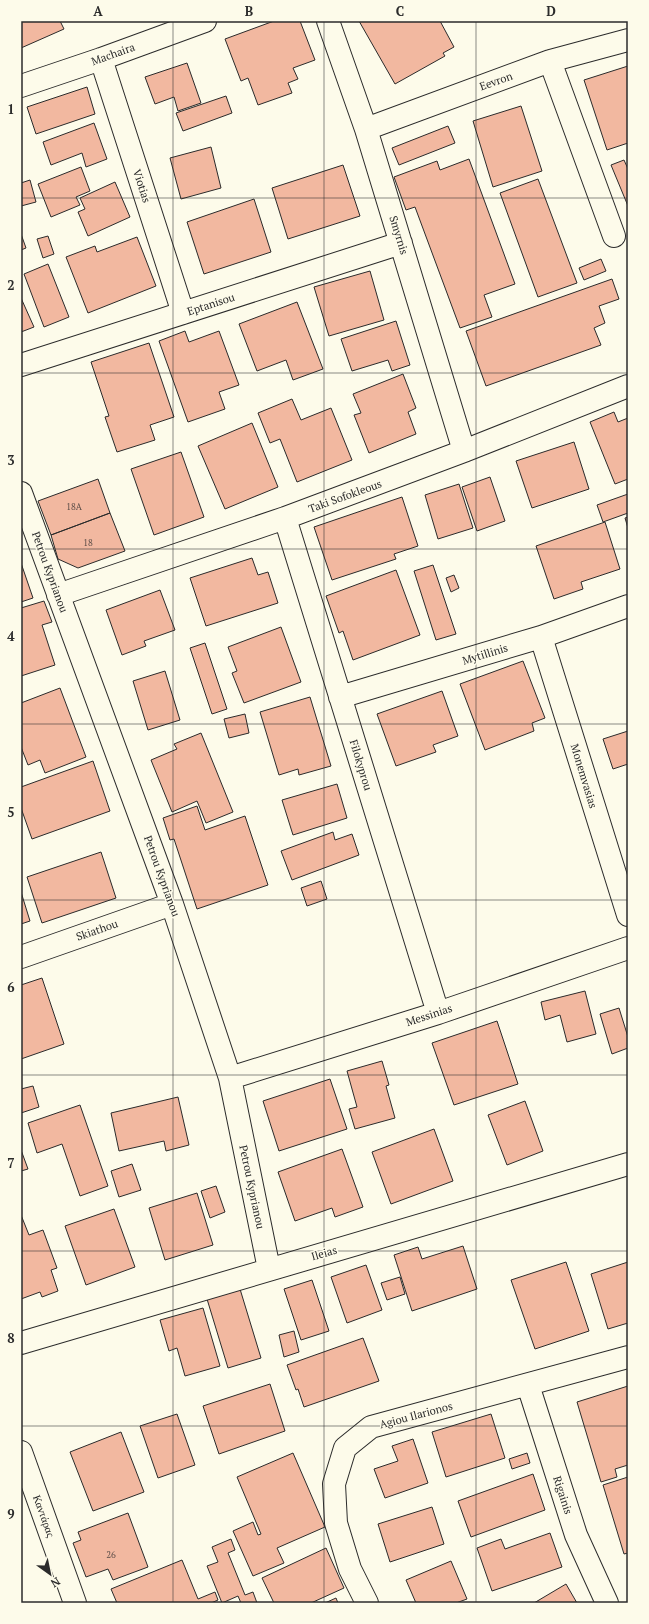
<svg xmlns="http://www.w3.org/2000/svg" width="649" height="1624" font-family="'PT Serif',serif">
<rect width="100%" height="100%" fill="#fdfbea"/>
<!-- building -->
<path fill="#f2b8a0" stroke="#2b2b2b" d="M21,21H60L64,29L21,48Z
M274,21H300L315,60L293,68L298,79L288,83L292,93L258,105L248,78L241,81L225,39Z
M359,21H440L454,47L443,53L445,56L395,84Z
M187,63L201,103L178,111L174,97L155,104L145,77Z
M628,66V143L607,150L584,80Z
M87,87L95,114L36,134L27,107Z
M226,96L232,113L183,131L176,113Z
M521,106L542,171L493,187L473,121Z
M94,123L107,159L86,167L82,153L51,165L43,142Z
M448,126L455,143L399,165L392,148Z
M211,147L221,188L181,199L170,158Z
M469,159L515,284L484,295L492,317L460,328L415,207L406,210L394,177L437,161L440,170Z
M624,160L628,169V206L611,165Z
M343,165L360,216L288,239L272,188Z
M81,167L90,191L76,197L80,205L51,217L38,184Z
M538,179L577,283L538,297L500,193Z
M30,180L36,202L21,206V183Z
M115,182L130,217L88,236L78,212L85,209L80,198Z
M254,199L271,252L204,274L187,222Z
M21,234L26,248L21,250Z
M48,236L54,254L43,258L37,239Z
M137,237L156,286L88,313L66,257L95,246L97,252Z
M601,259L606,271L584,280L579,268Z
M48,264L69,317L44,327L24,274Z
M370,271L384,320L329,336L314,287Z
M612,279L619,299L599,306L605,323L594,328L601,345L486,386L466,331Z
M21,298L34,327L21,332Z
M297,302L323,369L293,380L286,360L257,371L239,324Z
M396,321L410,365L392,371L388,360L352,371L341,339Z
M185,331L189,342L219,331L239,385L219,392L225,409L188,422L159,341Z
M149,343L174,417L150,425L155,440L117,452L105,417L109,416L91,362Z
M403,374L416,408L408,412L416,434L369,453L354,415L361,413L353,394Z
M292,399L301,420L331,408L352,460L297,482L280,439L270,443L258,413Z
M614,412L618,422L628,418V479L615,484L590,422Z
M252,423L278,487L225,509L198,446Z
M574,442L589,489L532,508L516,461Z
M181,452L204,517L154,535L131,469Z
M490,477L505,521L477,531L462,487Z
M98,479L110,513L51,535L38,501Z
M459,484L473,528L438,539L425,495Z
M628,494V513L603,522L597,505Z
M402,497L418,546L394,554L396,559L332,580L314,527Z
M110,513L125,551L78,568L58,559L51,535Z
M628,517V528L625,518Z
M605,522L620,569L581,582L583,589L554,599L536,546Z
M252,558L258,575L268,572L278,603L206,626L190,578Z
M21,563L33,598L21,602Z
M433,565L456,634L436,640L414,571Z
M396,570L420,635L353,660L343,631L339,633L326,596Z
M454,575L459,588L451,592L446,578Z
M160,590L175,630L144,641L146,646L122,655L106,610Z
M44,601L52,622L42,625L55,665L21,676V608Z
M281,627L301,682L244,703L232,673L237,671L228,647Z
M205,643L227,709L212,714L190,648Z
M523,661L545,718L532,723L534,731L485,750L460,684Z
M165,671L180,720L148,730L133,681Z
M60,688L86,757L45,773L40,760L28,765L21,747V703Z
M442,691L458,736L433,745L436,752L396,766L377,714Z
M310,697L331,766L299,775L298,769L279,775L260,712Z
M245,714L249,733L229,738L224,719Z
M628,731V764L613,769L603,739Z
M201,733L233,812L206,823L197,801L172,812L151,760L177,749L174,744Z
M93,761L110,811L32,839L21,808V787Z
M337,784L347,818L293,835L282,800Z
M197,806L205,830L245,816L268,885L197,909L174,839L170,840L163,818Z
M333,832L335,840L352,834L359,855L292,880L281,851Z
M101,852L116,898L42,923L27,877Z
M321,881L327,899L307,906L301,888Z
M21,892L30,921L21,924Z
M42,978L64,1044L21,1059V985Z
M585,991L596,1034L567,1042L560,1015L545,1020L541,1002Z
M619,1008L628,1037V1048L612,1054L600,1014Z
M497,1021L518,1084L454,1105L432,1043Z
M382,1061L389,1085L386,1086L395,1118L355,1129L349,1109L357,1107L347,1071Z
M330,1079L347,1129L279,1151L263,1101Z
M33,1086L39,1107L21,1113V1089Z
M178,1097L189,1145L166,1151L164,1141L119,1151L111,1113Z
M525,1101L543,1151L507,1165L488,1115Z
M80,1105L108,1186L80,1196L62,1144L37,1153L28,1123Z
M434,1129L453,1181L391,1204L372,1152Z
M342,1149L363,1207L335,1217L332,1208L295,1221L278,1172Z
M21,1150L28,1169L21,1171Z
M132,1164L141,1190L119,1197L111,1171Z
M216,1186L225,1212L210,1218L201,1191Z
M197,1193L213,1245L165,1260L149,1208Z
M114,1209L135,1267L86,1285L65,1226Z
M21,1215L29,1235L43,1230L57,1268L51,1270L58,1291L42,1297L40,1292L21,1299Z
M463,1246L477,1289L412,1311L394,1255L418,1247L422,1259Z
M566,1262L589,1331L535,1349L511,1280Z
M628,1262V1323L608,1329L591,1274Z
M366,1265L382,1310L347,1323L331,1277Z
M400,1277L405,1294L387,1300L381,1283Z
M312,1280L329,1331L301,1340L284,1289Z
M240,1289L261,1358L228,1368L207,1299Z
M203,1308L220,1366L185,1376L177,1348L169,1351L160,1320Z
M294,1331L299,1352L284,1357L279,1335Z
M363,1338L379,1381L304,1407L298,1389L296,1390L287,1365Z
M270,1384L285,1431L219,1454L203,1406Z
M628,1386V1465L615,1469L617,1477L601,1482L577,1402Z
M177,1414L195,1465L158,1478L140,1426Z
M491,1414L505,1458L446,1477L432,1432Z
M121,1432L144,1492L93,1511L70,1452Z
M413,1439L428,1483L385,1498L374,1469L398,1461L392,1446Z
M293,1453L325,1527L277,1548L284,1563L253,1576L233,1531L253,1522L258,1535L261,1534L237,1477Z
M527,1453L530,1463L512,1469L509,1459Z
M533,1474L545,1510L471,1537L458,1501Z
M628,1477V1553L624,1554L603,1485Z
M432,1507L444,1544L390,1562L378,1524Z
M128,1513L148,1567L113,1580L108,1569L86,1577L73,1543L81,1540L78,1532Z
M550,1533L562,1567L492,1591L477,1548L501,1539L505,1549Z
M231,1539L235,1550L228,1553L245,1595L253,1592L257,1603H241L238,1596L222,1603L207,1566L218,1562L212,1547Z
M326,1548L344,1588L311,1603H274L262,1578Z
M182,1560L198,1599L215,1592L218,1600L211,1603H117L111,1589Z
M451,1561L467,1599L456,1603H416L406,1580Z
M566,1584L577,1603H534Z
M336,1598L338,1603H325Z"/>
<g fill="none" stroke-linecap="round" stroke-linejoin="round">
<!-- minor casing -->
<g stroke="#2b2b2b" stroke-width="24">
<path id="minor" d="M328,21L366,129L464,451
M101,59L183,313
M550,61L614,236
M21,86L101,59L205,21
M366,129L550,61L628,40
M21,365L401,243
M21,493L172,904L230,1078L269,1269
M285,518L438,1013
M58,595L285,518L464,451L628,386
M541,637L628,915
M340,697L541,637L628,606
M21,957L172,904
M230,1078L438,1013L628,948
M21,1343L628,1164
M528,1385L576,1535L607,1603
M21,1452L75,1603
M367,1603L350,1569L336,1523L334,1484L345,1448L371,1427L628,1357"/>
</g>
<!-- minor -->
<use href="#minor" stroke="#fdfbea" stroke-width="22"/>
</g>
<!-- grid -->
<path fill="none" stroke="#2b2b2b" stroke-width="1" stroke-opacity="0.55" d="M173,21V1603M324,21V1603M476,21V1603M21,198H628M21,373H628M21,549H628M21,724H628M21,900H628M21,1075H628M21,1251H628M21,1426H628"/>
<g text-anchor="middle" stroke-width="3" stroke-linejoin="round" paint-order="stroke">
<!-- number labels -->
<g font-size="9" fill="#5d4e48">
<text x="74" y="510">18A</text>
<text x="88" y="546">18</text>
<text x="111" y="1558">26</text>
</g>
<!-- street labels -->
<g font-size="11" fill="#2b2b2b" stroke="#fdfbea">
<text transform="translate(113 54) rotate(-20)" y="4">Machaira</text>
<text transform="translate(496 81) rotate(-20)" y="4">Eevron</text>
<text transform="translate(142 186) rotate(72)" y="4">Viotias</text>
<text transform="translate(399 235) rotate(73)" y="4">Smyrnis</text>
<text transform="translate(211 304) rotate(-18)" y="4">Eptanisou</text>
<text transform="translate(345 496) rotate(-20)" y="4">Taki Sofokleous</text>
<text transform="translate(50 572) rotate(70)" y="4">Petrou Kyprianou</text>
<text transform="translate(485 654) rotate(-17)" y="4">Mytillinis</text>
<text transform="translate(361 765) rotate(73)" y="4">Filokyprou</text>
<text transform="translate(584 776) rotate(73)" y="4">Monemvasias</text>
<text transform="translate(162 876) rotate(70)" y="4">Petrou Kyprianou</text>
<text transform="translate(97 930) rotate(-19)" y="4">Skiathou</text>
<text transform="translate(429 1015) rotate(-18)" y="4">Messinias</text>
<text transform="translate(252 1187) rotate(78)" y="4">Petrou Kyprianou</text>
<text transform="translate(324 1253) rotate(-16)" y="4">Ileias</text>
<text transform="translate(416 1415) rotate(-15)" y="4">Agiou Ilarionos</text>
<text transform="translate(563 1495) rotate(72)" y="4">Rigainis</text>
<text transform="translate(44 1516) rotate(70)" y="4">Καντάρας</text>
</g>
</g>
<!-- border -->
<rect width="649" height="1624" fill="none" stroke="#fdfbea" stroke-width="44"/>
<!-- north arrow -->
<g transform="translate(50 1574) rotate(147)" stroke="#fdfbea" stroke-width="3" paint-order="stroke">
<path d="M0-3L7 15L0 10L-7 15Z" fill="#2b2b2b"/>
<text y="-6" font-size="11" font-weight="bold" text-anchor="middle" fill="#2b2b2b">N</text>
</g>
<rect x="22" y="22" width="605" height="1580" fill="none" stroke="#2b2b2b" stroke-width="1.5"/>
<g font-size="13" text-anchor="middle" font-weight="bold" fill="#2b2b2b">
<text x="98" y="16">A</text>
<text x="249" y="16">B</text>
<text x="400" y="16">C</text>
<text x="551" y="16">D</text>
<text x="11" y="114">1</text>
<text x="11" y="290">2</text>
<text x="11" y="465">3</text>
<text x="11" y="641">4</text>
<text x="11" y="817">5</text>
<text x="11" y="992">6</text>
<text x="11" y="1168">7</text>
<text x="11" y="1343">8</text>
<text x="11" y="1519">9</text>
</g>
</svg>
